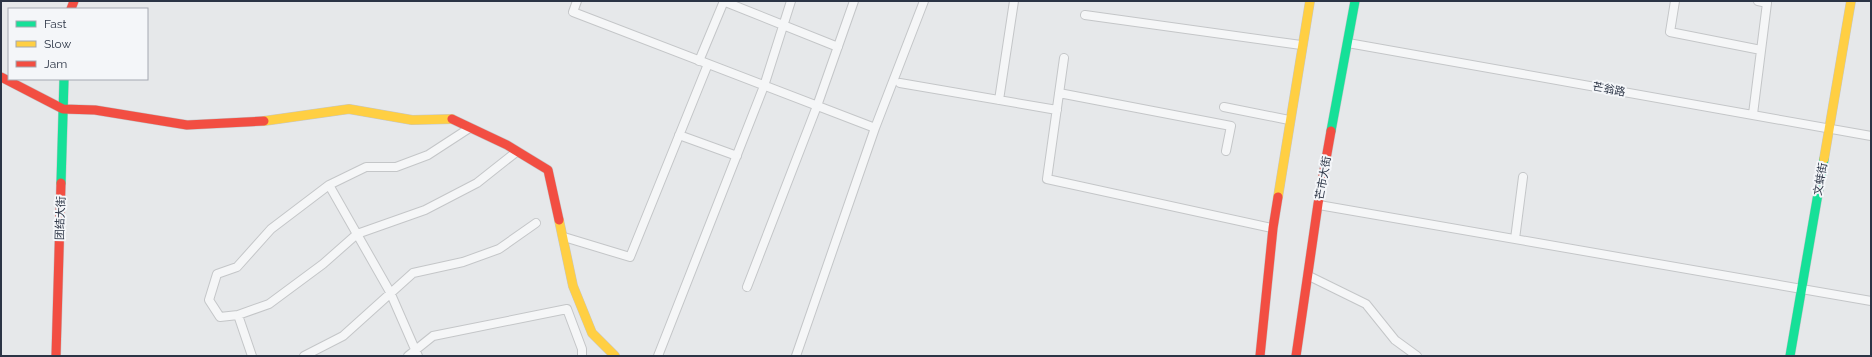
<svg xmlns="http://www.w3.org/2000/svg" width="1872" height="357" font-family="Raleway,'Noto Sans SC',sans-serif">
<rect width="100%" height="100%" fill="#e6e8ea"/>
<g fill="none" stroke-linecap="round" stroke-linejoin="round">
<!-- lane casing -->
<g stroke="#c4c6c8" stroke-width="10">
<path id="lane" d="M577,1L573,12L875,128
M723,1L838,47
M1675,1L1670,32L1761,50
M1085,15L1301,45
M1348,43L1871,136
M1064,58L1047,179L1272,228
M699,61L724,1
M900,83L1057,110
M1059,93L1231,126L1226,151
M999,100L1014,1
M1224,107L1289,120
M1753,114L1767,3L1758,1
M679,135L737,156
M329,185L390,292L418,356
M1319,205L1871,301
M564,237L630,257L708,64
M1515,239L1523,177
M1309,276L1366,304L1395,340L1417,356
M747,287L817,106L854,1
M238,315L269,304L323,264L357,234L425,210L477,183L515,153
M252,356L238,315L220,317L209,300L217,274L237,267L271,229L329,185L366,167H396L428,155L468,129
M304,356L343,336L413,273L463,262L499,249L536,223
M408,356L433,336L567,309L582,349V356
M658,356L764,86L791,1
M796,356L875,128L924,1"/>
</g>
<!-- fast casing -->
<g stroke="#c4c6c8" stroke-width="10">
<path id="fast" d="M1331,131L1355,1
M61,183L64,79
M1790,356L1824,159"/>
</g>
<!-- slow casing -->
<g stroke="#c4c6c8" stroke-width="10">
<path id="slow" d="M264,121L349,109L412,120L452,119
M1824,159L1851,1
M1278,197L1310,1
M559,220L573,286L592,333L615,356"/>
</g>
<!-- jam casing -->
<g stroke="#c4c6c8" stroke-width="10">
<path id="jam" d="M71,9L74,1
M1,77L63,109L95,110L187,125L264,121
M452,119L507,145L548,170L559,220
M56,356L61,183
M1260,356L1273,228L1278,197
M1296,356L1318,204L1331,131"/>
</g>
<!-- lane -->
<use href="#lane" stroke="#f5f6f7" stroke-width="8"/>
<!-- fast -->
<use href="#fast" stroke="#16e098" stroke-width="9"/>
<!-- slow -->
<use href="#slow" stroke="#ffcf43" stroke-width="9"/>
<!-- jam -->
<use href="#jam" stroke="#f24e42" stroke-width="9"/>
</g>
<g text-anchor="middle" stroke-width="4" stroke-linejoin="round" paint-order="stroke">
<!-- street labels -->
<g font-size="11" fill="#2b3445" stroke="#f4f6f9">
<text transform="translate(1609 89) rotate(10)" y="4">芒翁路</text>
<text transform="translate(1323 178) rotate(-80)" y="4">芒市大街</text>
<text transform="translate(1820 179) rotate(-80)" y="4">文蚌街</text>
<text transform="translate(60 218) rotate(-88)" y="4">团结大街</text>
</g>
</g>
<!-- border -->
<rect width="1872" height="357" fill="none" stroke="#2b3445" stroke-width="4"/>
<!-- legend -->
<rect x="8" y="8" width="140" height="72" fill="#f4f6f9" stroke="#a4a8b1"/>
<rect x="16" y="21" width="20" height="6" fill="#16e098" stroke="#a4a8b1"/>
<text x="44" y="28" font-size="12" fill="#2b3445">Fast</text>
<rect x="16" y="41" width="20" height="6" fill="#ffcf43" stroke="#a4a8b1"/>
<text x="44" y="48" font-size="12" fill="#2b3445">Slow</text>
<rect x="16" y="61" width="20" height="6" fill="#f24e42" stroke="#a4a8b1"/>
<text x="44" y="68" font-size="12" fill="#2b3445">Jam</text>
</svg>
